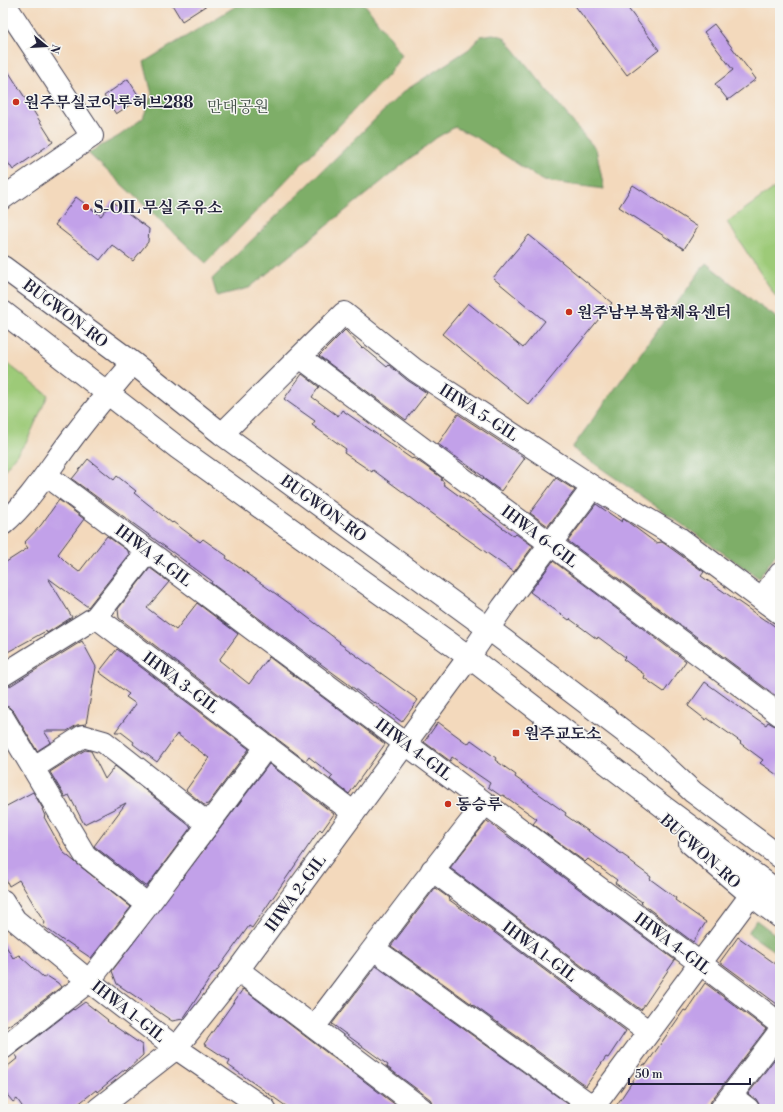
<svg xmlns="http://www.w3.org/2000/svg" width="783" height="1112" font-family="'Libre Bodoni','Noto Serif KR',serif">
<rect width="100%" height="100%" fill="#f6f6f2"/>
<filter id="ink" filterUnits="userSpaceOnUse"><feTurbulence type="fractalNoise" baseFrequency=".025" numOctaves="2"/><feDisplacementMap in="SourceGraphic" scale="8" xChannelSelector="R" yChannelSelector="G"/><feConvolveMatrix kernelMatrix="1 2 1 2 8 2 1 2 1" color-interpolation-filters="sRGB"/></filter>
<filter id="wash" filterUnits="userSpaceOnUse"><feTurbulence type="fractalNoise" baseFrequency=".012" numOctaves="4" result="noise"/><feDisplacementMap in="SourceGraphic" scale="16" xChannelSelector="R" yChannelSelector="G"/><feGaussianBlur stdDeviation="0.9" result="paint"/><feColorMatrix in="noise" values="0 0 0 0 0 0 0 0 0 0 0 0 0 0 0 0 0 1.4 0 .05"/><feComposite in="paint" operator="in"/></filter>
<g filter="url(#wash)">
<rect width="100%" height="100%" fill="#f3d9bc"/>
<!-- green -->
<path fill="#9dca78" stroke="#60765a" d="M780,184V294L776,297L727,222Z
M3,360L48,395L27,441L3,472Z"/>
<!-- forest -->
<path fill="#7eae68" stroke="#506852" d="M241,3H364L402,55L388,75L206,263L88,153L119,136L143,118L152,94L144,62Z
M493,34L504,37L585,137L596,149L604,189L544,181L479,139L455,127L436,138L249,288L217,296L212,279L403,92L469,49L481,36Z
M706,263L757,304L780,320V548L759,578L572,448Z
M756,920L780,938V955L748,933Z"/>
<g id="blocks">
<!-- building -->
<path fill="#c2a1e9" d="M171,3H210L182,21Z
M573,3H624L659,50L627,75Z
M714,24L756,79L728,100L715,84L733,70L704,32Z
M3,63L53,142L13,170L3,155Z
M128,79L140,98L116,114L104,96Z
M633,185L698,227L684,249L619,207Z
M76,197L101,216L112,201L149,229L148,242L133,261L112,245L100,260L55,225Z
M529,235L612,303L529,405L442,334L468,303L523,348L545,321L493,278Z
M345,330L362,348L363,347L387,367L389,365L407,380L427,393L406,420L319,356Z
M302,374L319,387L312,397L338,416L342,410L412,459L413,458L424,465L442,478L441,480L444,482L443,484L514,536L516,534L533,546L514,572L463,536L373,470L372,472L344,453L346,449L312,425L315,421L284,399Z
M458,414L525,458L501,491L483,478L484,477L438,444Z
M88,459L114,480L117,476L136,491L134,493L172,523L173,522L200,542L203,539L227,556L226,558L290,604L340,642L339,643L418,700L402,722L375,702L374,703L211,583L212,581L72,479Z
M556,478L575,490L548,526L530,513Z
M59,500L84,519L58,554L66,562L79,572L107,536L128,551L129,555L88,607L48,578L72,617L47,633L46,631L4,654L6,658L3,660V564L28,548L24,543L41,525Z
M596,504L622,522L623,519L625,520L656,543L662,542L665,544L704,572L701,576L766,621V620L780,630V699L568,541Z
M553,561L686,661L664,692L644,678L645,675L623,659L625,657L598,637L597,639L570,619L569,620L530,592Z
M150,568L169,582L147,608L176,630L197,603L238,634L219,660L249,684L269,657L385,744L349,794L330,779L333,776L309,757L306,761L119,618L118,609Z
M82,641L96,667L86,724L77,725L67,731H44L51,742L37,751L14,712L9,707L3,706V687L10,686Z
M117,649L249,749L208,804L204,805L186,790L209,758L177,734L157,762L133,744L134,742L121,732H115L136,704L126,697L129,694L99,672Z
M705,682L757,720V719L766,725L768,722L773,725L780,727V777L760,763L763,760L740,743L741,742L707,718L706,720L688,706Z
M438,722L468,744L471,740L496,758L495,760L516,775L515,777L566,813L565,815L629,859L628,860L651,877L650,879L676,898L675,900L706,922L693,942L641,903L642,902L615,883L617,880L588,859L585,862L533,824L537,819L503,795L501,796L488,787L490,783L452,757L450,761L424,742Z
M85,750L91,751L105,779L115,766L191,827L147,886H145L94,846L126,803L84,824L69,795L65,797L50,772Z
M269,764L334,814L322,831L320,829L252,928L249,926L215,973L214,972L183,1019L172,1021L117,984L112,971Z
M33,792L43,809H42L45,816L44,817L64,853L131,907L91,958L66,941L65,942L43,926L45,923L19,880L9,886L3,874V808Z
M487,821L675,960L641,1010L450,868Z
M435,888L449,898L448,899L487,927L626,1031L608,1058L606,1057L586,1086L391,946Z
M738,937L780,967V1008L776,1005L777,1004L720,962Z
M3,941L13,958L19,955L44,978L47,976L58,983L61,987L23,1016L3,1029Z
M376,966L568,1104V1109H434L433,1104L430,1099L387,1067L388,1065L332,1024Z
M705,983L766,1029L711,1101L709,1109H614L644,1064L646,1065L684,1010L686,1011Z
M243,989L401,1109H290L228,1065L230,1061L204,1044Z
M85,1002L108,1020L107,1021L142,1045L143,1055L126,1071L125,1069L97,1092L96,1090L72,1109H24L17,1099L13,1102L3,1090V1070L18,1058L15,1054L73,1009L74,1010Z
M780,1052V1109H764L760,1106L756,1099L748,1094Z"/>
</g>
</g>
<g filter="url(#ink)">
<use href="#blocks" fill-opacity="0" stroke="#413d4e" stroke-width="1"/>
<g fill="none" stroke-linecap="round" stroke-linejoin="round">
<!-- minor casing -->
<g stroke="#413d4e" stroke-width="24">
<path id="minor" d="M3,198L92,136L4,3
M3,267L133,363L222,434L489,629L647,749L693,792L780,857
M3,312L178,448L469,657L665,808L780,893
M300,357L780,715
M222,434L344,313L415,370L593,487L679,538L780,613
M46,475C193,584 339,694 485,803C583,877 683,949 780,1024
M3,524C30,501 49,469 70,441C90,414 111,389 133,363
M761,599L780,574
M96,617L354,813
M3,675L96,617L148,551
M3,718L85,855L148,905
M33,768L83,736L104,742L208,824
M690,843L751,895L780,917
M432,870L649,1032
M3,901L15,920L89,981L176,1048L265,1109
M374,949L593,1107
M238,970L422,1109
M314,1027C371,952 426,877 485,804
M3,1048L89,981L148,905L267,746
M731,1096L748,1109
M98,1109L176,1048L238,970L469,657L503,607L593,487
M592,1109L751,895
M721,1109L780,1031"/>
</g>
<!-- minor -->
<use href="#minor" stroke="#fff" stroke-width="22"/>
</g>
</g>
<!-- markers -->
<g fill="#c8321e" stroke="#f6f6f2" stroke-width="1.5">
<circle cx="16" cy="102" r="4"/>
<circle cx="86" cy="207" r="4"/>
<circle cx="569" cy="312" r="4"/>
<rect x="512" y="729" width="8" height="8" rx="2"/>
<circle cx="448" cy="804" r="4"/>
</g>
<g text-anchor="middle" stroke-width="3" stroke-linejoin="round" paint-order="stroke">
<!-- poi labels -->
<g font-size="16" font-weight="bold" fill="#22223b" stroke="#f6f6f2" text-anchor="start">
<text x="24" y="108">원주무실코아루허브288</text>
<text x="94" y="213">S-OIL 무실 주유소</text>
<text x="577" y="318">원주남부복합체육센터</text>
<text x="524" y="739">원주교도소</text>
<text x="456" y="810">동승루</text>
</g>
<!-- park labels -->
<g font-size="16" fill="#47544d" stroke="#f6f6f2">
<text x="238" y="112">만대공원</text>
</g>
<!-- street labels -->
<g font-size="16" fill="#22223b" stroke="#f6f6f2">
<text transform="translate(66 313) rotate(37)" y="6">BUGWON-RO</text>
<text transform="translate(479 412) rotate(33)" y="6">IHWA 5-GIL</text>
<text transform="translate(324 508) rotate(36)" y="6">BUGWON-RO</text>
<text transform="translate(540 536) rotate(37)" y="6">IHWA 6-GIL</text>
<text transform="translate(154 555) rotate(37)" y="6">IHWA 4-GIL</text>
<text transform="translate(181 682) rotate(37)" y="6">IHWA 3-GIL</text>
<text transform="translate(414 749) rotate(37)" y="6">IHWA 4-GIL</text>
<text transform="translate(701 851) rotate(42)" y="6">BUGWON-RO</text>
<text transform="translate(295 893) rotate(-54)" y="6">IHWA 2-GIL</text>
<text transform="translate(673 943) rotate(37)" y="6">IHWA 4-GIL</text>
<text transform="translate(540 951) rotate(37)" y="6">IHWA 1-GIL</text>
<text transform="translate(129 1011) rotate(38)" y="6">IHWA 1-GIL</text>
</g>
</g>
<!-- margin -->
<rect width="783" height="1112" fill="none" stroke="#f6f6f2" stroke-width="16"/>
<!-- north arrow -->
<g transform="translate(46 46) rotate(108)" stroke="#f6f6f2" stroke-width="3" paint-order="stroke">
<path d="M0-3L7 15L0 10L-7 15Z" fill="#22223b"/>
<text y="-6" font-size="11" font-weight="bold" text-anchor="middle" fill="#22223b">N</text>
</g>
<!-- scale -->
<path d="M629 1078v6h121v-6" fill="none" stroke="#22223b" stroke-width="2"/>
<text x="635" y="1078" font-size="12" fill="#22223b" stroke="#f6f6f2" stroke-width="3" paint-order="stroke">50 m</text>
</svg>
